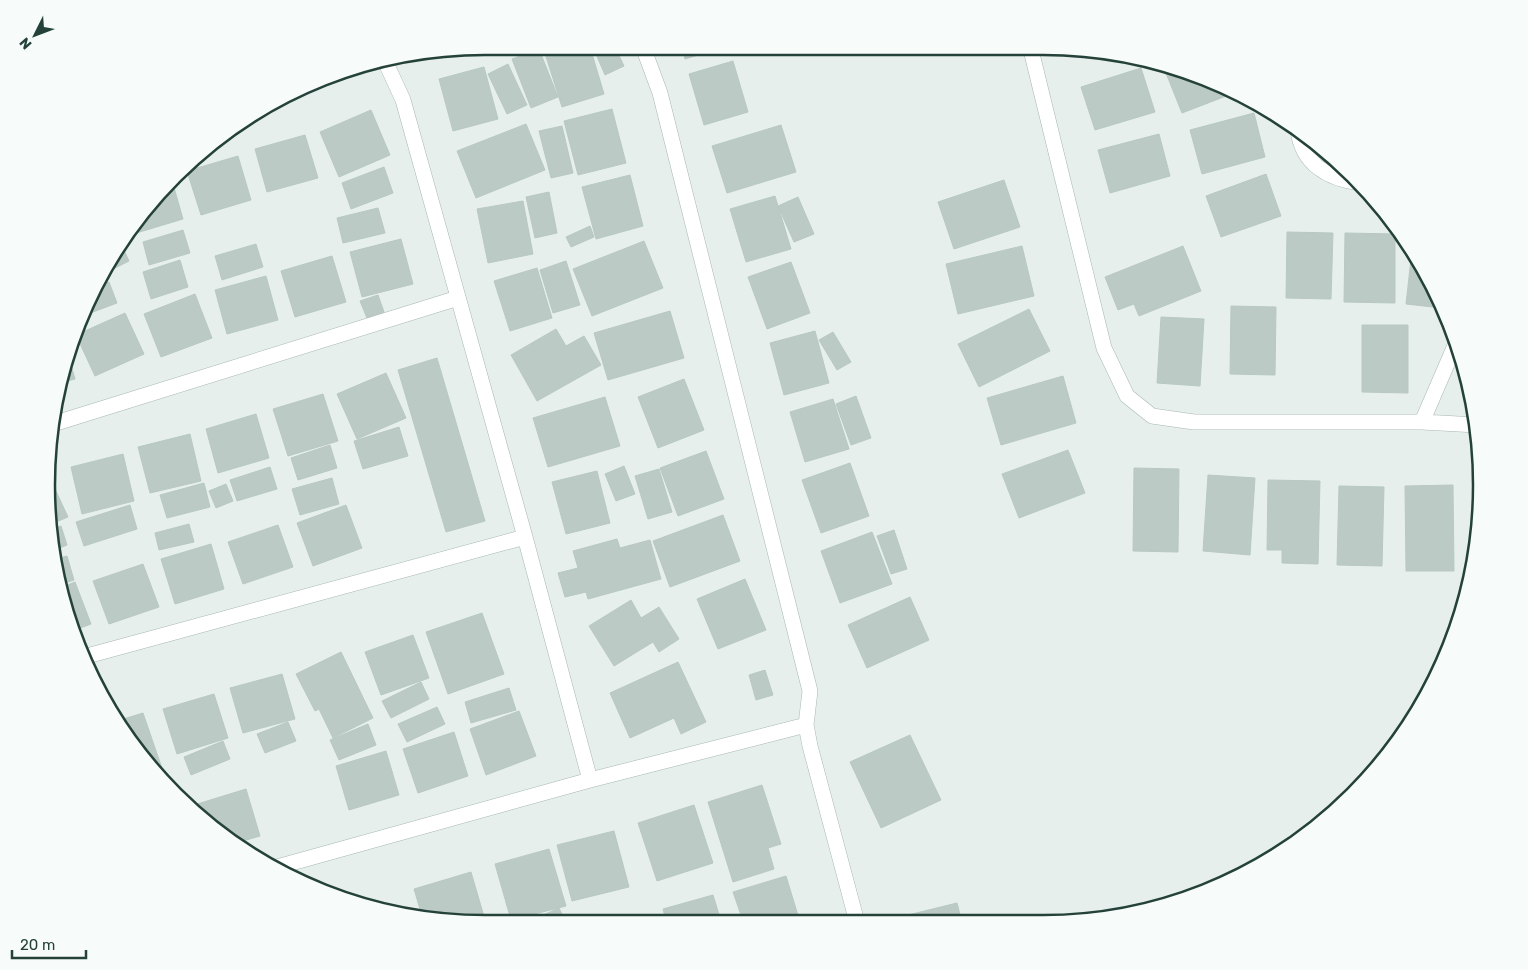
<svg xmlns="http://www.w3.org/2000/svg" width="1528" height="970" font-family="Rubik,sans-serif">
<rect width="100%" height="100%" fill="#e6efeb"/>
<!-- building -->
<path fill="#bbcac4" stroke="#b8c9c2" d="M543,47H590L604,94L562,107Z
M593,47H615L624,66L605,75Z
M682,47L722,48L685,59Z
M539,49L558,97L531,108L512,59Z
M733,61L748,112L704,125L689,74Z
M508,64L527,105L507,114L488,74Z
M484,67L498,119L453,131L439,79Z
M1141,68L1155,112L1095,130L1081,87Z
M1174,70L1211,80L1234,93L1182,113L1166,73Z
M612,109L626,163L578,175L564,121Z
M371,110L390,155L339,177L320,132Z
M1254,113L1265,157L1202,174L1190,130Z
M526,124L545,170L476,198L457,151Z
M781,125L796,172L727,193L712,146Z
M562,126L573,173L551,178L539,131Z
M1159,134L1170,176L1110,193L1098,150Z
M305,135L318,178L267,192L255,149Z
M238,156L251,200L201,215L187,171Z
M384,167L393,193L351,209L342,183Z
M1266,174L1281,216L1221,237L1206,196Z
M630,175L643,226L596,239L582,187Z
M1004,180L1020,227L954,249L938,202Z
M173,184L183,219L133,234L132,228L137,218Z
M549,192L557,233L535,238L526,197Z
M775,196L791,249L746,262L730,209Z
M798,197L814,234L794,242L778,206Z
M523,201L533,254L488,263L477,209Z
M378,208L385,233L343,243L337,218Z
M590,226L594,237L571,247L566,237Z
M183,230L190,253L149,265L143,242Z
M1287,232L1333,233L1331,299L1286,298Z
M1345,233L1395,234V303L1344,302Z
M401,239L413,284L362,297L350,252Z
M644,241L663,288L592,316L573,269Z
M256,244L263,267L222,280L215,256Z
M122,246L129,261L109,271Z
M1022,246L1034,296L958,314L946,264Z
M1183,246L1201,291L1139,316L1134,304L1118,310L1105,277Z
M1412,250L1423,266L1442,308L1406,304Z
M332,256L346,302L295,317L281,271Z
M180,260L188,287L151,299L143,272Z
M566,261L580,305L553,313L540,270Z
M791,262L810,313L767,329L748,277Z
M537,268L552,318L510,331L494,281Z
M266,276L278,320L227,334L215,290Z
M109,282L117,303L85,315L101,285Z
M195,294L212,338L161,357L144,314Z
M378,295L384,312L367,318L360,301Z
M1231,306L1276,307L1275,375L1230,374Z
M1029,309L1050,351L979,387L958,344Z
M670,311L684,358L608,380L594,333Z
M125,313L144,354L95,376L76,335Z
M1161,317L1204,319L1200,386L1157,383Z
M1362,325H1408V393L1362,392Z
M556,329L566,346L584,336L601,365L537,401L511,355Z
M815,331L829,383L784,395L770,343Z
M833,332L851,362L837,370L819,340Z
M68,355L75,379L63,382Z
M437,358L485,521L446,532L398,370Z
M386,373L406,418L357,439L337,394Z
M1063,376L1076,423L1001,445L987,398Z
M684,379L704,430L658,448L638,397Z
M323,394L338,441L288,456L273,409Z
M856,396L871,438L851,445L836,404Z
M605,397L620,446L548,467L533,418Z
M833,399L849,449L805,462L790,412Z
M256,414L269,458L218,473L206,429Z
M399,427L408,456L363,469L354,441Z
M190,434L201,481L150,493L138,447Z
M330,445L337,468L298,480L291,458Z
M1068,450L1085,493L1019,518L1002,474Z
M706,451L724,499L678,516L660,468Z
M123,454L134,501L82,514L71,467Z
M850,463L869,516L821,533L802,480Z
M624,466L635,494L616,501L605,474Z
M270,467L277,489L237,501L230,480Z
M1134,468L1179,469L1178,552L1133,551Z
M659,469L672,512L648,519L635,476Z
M597,471L610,523L566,534L552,482Z
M48,474L68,517L51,524L46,485Z
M1208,475L1255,478L1250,555L1203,551Z
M332,478L339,504L300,515L292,489Z
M1268,480L1320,481L1318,564L1282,563V550H1267Z
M204,483L210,507L167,518L160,495Z
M226,484L233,501L216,508L209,491Z
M1453,485L1454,571H1406L1405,486Z
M1339,486L1384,487L1382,566L1337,565Z
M130,505L137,529L84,546L76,522Z
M346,505L362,548L313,566L297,523Z
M723,515L740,561L670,587L653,541Z
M189,524L194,542L159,550L155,533Z
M278,525L293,567L243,584L228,542Z
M61,526L67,545L55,550L52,529Z
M894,530L907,569L891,574L877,536Z
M872,532L892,584L840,603L821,551Z
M617,539L620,548L650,540L661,579L588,599L586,592L565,597L558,573L578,568L573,551Z
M211,544L224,589L175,604L161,559Z
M67,556L74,580L59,585L56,559Z
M143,564L159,607L109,624L93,581Z
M745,579L766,630L718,649L697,599Z
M75,582L91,624L75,630L61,599L60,588Z
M910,597L929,640L867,668L848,625Z
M631,600L641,618L659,607L679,639L659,652L653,642L614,666L589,626Z
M482,613L504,674L448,694L426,632Z
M413,635L429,678L381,695L365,652Z
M341,652L373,718L333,738L319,709L315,711L296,674Z
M678,662L706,722L681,734L674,718L630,738L610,693Z
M765,670L773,695L756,700L749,675Z
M282,674L295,719L243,733L230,688Z
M421,682L429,699L391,718L382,701Z
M509,688L516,710L471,723L465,702Z
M214,694L228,738L177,754L163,709Z
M437,707L445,724L407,742L398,724Z
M519,711L536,756L486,775L470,729Z
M143,713L165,777L120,729L117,721Z
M288,722L296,741L265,753L257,734Z
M368,724L376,745L339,760L330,740Z
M454,732L468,776L418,793L403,749Z
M910,735L941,800L881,828L850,762Z
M223,741L230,759L191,775L184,757Z
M386,751L399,795L349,810L336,766Z
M762,785L781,844L768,848L774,869L733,882L708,802Z
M246,789L260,836L236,843L218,833L195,809L194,805Z
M694,805L713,863L657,881L638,823Z
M614,831L629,887L572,901L557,845Z
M549,849L566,906L511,920L495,864Z
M471,872L485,920L423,919L414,889Z
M786,876L800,922L743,921L733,892Z
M713,895L721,921H666L663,909Z
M957,903L962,922H901L900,917Z
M559,908L565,921L532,920Z"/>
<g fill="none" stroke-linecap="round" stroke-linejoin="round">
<!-- minor casing -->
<g stroke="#a8b8b2" stroke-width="16">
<path id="minor" d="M643,47L660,93L810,691L806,725L810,746L857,922
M1031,50L1104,348L1127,396L1152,416L1194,422H1422L1477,425
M386,63L403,100L525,537L590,780
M1298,130C1302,164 1328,179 1360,183
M1422,422L1457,341
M56,423L458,298
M87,656L525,537
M277,867L590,780L806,725"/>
</g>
<!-- minor -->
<use href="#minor" stroke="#fff" stroke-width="15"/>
</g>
<!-- crop -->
<path d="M0 0H1528V970H0ZM485 55H1043A430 430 0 0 1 1473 485V485A430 430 0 0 1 1043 915H485A430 430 0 0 1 55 485V485A430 430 0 0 1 485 55Z" fill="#f7fbf9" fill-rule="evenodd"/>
<path fill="none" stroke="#24423a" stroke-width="2.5" d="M485 55H1043A430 430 0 0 1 1473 485V485A430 430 0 0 1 1043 915H485A430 430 0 0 1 55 485V485A430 430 0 0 1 485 55Z"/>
<!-- north arrow -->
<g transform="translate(35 35) rotate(228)" stroke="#f7fbf9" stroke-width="4" paint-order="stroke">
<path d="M0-4L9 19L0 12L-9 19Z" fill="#24423a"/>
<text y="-8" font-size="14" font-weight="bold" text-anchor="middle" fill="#24423a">N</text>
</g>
<!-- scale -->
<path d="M12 950v8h74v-8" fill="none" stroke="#24423a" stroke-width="2.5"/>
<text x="20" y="950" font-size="15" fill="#24423a" stroke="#f7fbf9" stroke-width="4" paint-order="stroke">20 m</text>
</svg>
